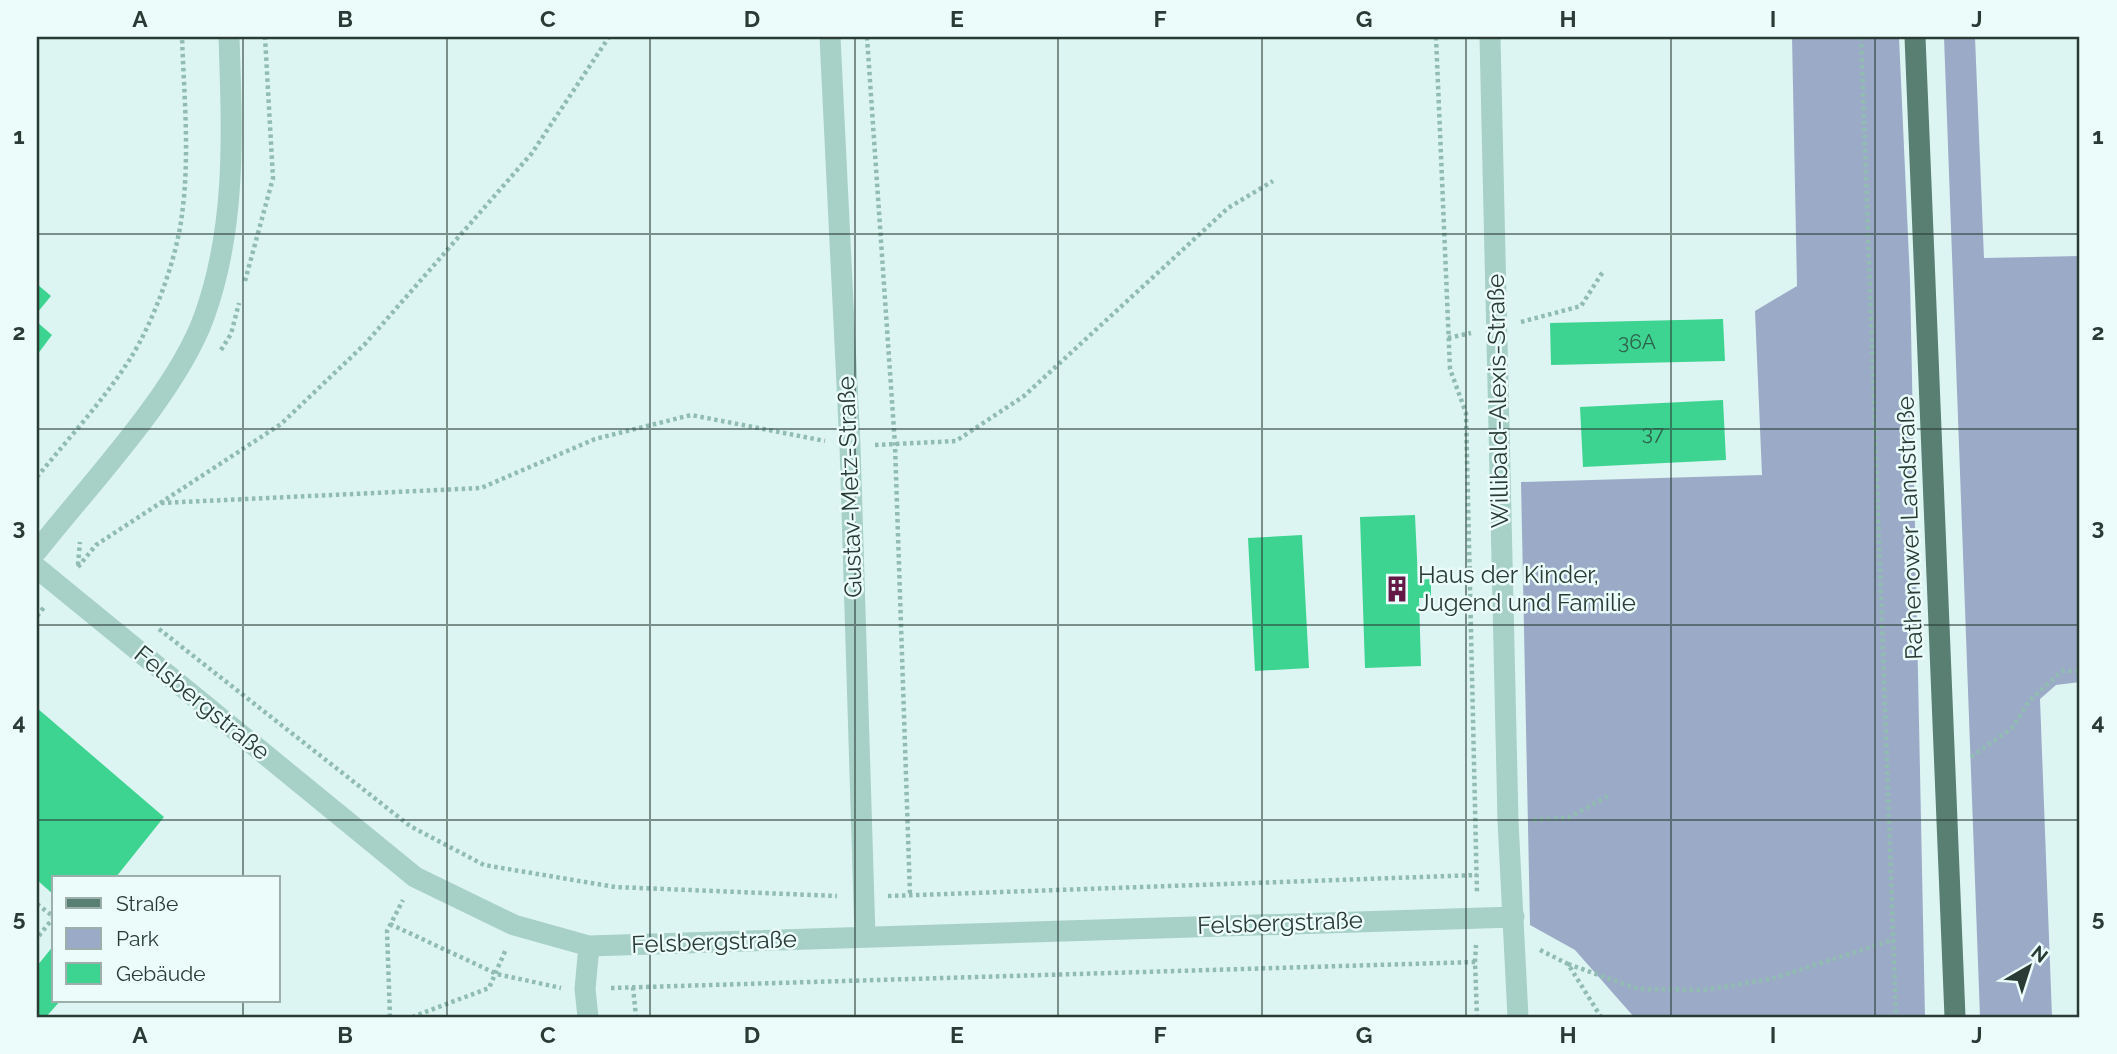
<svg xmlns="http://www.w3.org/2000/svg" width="2117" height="1054" font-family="Raleway,sans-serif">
<rect width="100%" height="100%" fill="#ddf5f2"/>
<!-- green -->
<path fill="#9baac7" d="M1792,37H1899L1910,280L1925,1017H1634L1575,950L1530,925L1521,482L1762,475L1755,311L1797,286Z
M1944,37H1975L1984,258L2080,256V682L2056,685L2040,699L2052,1017H1980Z"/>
<!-- building -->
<path fill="#3dd491" d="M37,284L51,296L37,313Z
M1723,319L1725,361L1551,365L1550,323Z
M37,322L52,335L37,355Z
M1723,400L1726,460L1583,467L1580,407Z
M1415,515L1418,580L1431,579V598H1419L1421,666L1365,668L1360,517Z
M1302,535L1309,668L1255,671L1248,538Z
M37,708L164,817L116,877H54V895L37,880Z
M54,945V1000H61L46,1017H37V966Z"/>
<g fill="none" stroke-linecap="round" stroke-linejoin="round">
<!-- path -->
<path stroke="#91bcb1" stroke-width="4.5" stroke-dasharray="3.5 3.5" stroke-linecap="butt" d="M867,37L895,445L910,895
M1436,37L1450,369L1466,413L1477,894
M1861,37L1896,1017
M245,281L273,178L265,37
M1521,322L1581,306L1604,270
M1448,338L1471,333
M221,350L231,334L239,303
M875,445L956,441L1024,396L1228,208L1273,181
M37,477C68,439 103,401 130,359C154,321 177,258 182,214C190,156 184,95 182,37
M161,503L481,488L595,439L691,415L825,441
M78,565L80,542
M78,567L96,545L281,424L365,344L532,153L609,37
M37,616L45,606
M159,629L410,826L484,865L615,887L837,896
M1971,757L2012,728L2029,701L2062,671H2080
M1533,820L1568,818L1608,796
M888,896L1477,875
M37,904L54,917L37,938
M390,924L497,974L561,988
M1540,950L1568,964L1601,1017
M1475,962L1476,945
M1568,964L1638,989L1705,990L1771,979L1893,940
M633,987L636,1017
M611,988L1475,962L1477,1017
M390,1017L387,931L403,900
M412,1017L489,988L506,949"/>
<!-- street -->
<path stroke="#a7d0c6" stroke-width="21" d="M830,37L850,446L865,937
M1490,37L1508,821L1518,1017
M37,551C89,485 176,394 204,317C237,226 232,131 229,37
M37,568L415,877L514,925L589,946L1514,917
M588,1017L585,989L589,946"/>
<!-- primary -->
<path stroke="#587f71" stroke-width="21" d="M1915,37L1955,1017"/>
</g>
<!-- grid -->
<path fill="none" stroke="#293b34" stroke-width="2" stroke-opacity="0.55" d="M243,37V877M447,37V1017M650,37V1017M855,37V1017M1058,37V1017M1262,37V1017M1466,37V1017M1671,37V1017M1875,37V1017M37,234H2080M37,429H2080M37,625H2080M37,820H2080M243,1000V1017"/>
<!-- icons -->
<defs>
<g id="building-bare" transform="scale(2.1)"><path d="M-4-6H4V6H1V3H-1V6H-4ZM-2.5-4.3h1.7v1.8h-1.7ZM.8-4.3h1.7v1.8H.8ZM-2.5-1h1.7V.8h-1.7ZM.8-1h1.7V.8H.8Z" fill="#631846" stroke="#ebfcfa" stroke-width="2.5" paint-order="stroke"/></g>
</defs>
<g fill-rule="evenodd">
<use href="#building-bare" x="1397" y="589"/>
</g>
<g text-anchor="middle" stroke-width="5" stroke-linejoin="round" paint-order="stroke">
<!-- number labels -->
<g font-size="21" fill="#2e614b">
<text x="1637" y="349">36A</text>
<text x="1653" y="440">37</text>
</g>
<!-- street labels -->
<g font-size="24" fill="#293b34" stroke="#ebfcfa">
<text transform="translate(1498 401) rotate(-91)" y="8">Willibald-Alexis-Straße</text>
<text transform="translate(850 487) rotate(-92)" y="8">Gustav-Metz-Straße</text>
<text transform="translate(1910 528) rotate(-92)" y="8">Rathenower Landstraße</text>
<text transform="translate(202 703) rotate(39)" y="8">Felsbergstraße</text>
<text transform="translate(1280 923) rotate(-2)" y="8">Felsbergstraße</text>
<text transform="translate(714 942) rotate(-2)" y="8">Felsbergstraße</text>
</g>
<!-- poi labels -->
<g font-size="24" fill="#293b34" stroke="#ebfcfa" text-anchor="start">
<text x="1418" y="583">Haus der Kinder,<tspan x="1418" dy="28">Jugend und Familie</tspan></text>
</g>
</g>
<!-- border -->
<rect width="2117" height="1054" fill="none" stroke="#ebfcfa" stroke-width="77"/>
<!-- legend -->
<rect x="52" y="876" width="228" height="126" fill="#ebfcfa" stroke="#9dafab" stroke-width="2"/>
<rect x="66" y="898" width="35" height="10" fill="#587f71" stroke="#9dafab" stroke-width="2"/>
<text x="116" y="911" font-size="21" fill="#293b34">Straße</text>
<rect x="66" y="928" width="35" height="21" fill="#9baac7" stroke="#9dafab" stroke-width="2"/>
<text x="116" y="946" font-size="21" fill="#293b34">Park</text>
<rect x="66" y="963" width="35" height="21" fill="#3dd491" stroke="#9dafab" stroke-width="2"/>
<text x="116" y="981" font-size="21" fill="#293b34">Gebäude</text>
<!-- north arrow -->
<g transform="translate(2029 967) rotate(39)" stroke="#ebfcfa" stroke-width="5" paint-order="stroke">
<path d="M0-5L12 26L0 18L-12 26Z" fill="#293b34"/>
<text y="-10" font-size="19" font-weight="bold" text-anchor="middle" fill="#293b34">N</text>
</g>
<rect x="38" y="38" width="2040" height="978" fill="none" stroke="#293b34" stroke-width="2.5"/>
<g font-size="23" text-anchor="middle" font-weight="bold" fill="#293b34">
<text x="140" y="27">A</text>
<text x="345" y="27">B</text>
<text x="548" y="27">C</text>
<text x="752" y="27">D</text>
<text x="957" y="27">E</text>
<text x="1160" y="27">F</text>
<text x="1364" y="27">G</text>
<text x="1568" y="27">H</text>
<text x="1773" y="27">I</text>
<text x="1977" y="27">J</text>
<text x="19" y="144">1</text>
<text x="2098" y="144">1</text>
<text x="19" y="340">2</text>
<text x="2098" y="340">2</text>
<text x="19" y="535">3</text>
<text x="2098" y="535">3</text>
<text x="19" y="730">4</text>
<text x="2098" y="730">4</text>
<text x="19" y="926">5</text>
<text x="2098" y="926">5</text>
<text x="140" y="1043">A</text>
<text x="345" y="1043">B</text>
<text x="548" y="1043">C</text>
<text x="752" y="1043">D</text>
<text x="957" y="1043">E</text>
<text x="1160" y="1043">F</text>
<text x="1364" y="1043">G</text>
<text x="1568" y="1043">H</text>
<text x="1773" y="1043">I</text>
<text x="1977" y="1043">J</text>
</g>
</svg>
